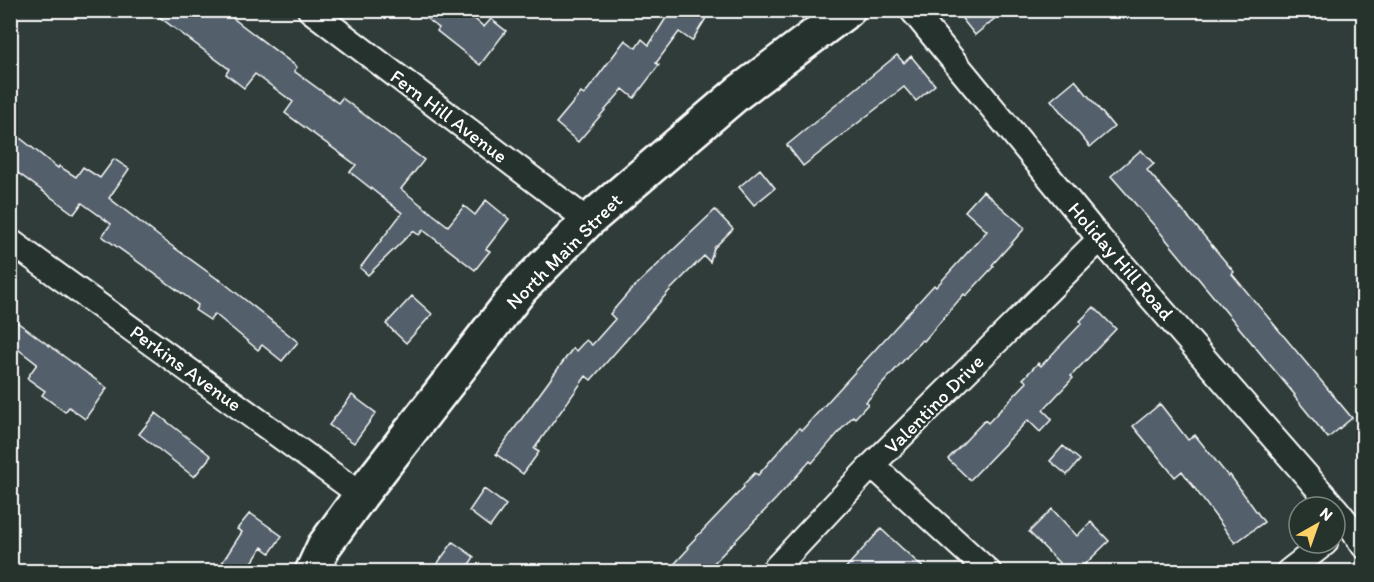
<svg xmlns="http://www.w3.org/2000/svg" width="1374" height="582" font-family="Itim,sans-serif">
<rect width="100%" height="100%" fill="#2f3c39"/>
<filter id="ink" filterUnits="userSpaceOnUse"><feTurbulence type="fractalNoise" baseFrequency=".0167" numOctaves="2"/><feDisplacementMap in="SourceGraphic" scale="12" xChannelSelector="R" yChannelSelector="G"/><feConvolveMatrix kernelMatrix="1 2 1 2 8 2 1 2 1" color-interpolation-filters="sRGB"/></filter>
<g filter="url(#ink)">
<!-- building -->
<path fill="#525e6b" stroke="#fff" stroke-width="1.5" d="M150,10H222L297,67L294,71L338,103L342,98L424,160L401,189L448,226L464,206L475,215L486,200L509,219L486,249L490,251L475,270L423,230L419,235L413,231L368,275L360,268L402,213L350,172L356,165L285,113L293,102L255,74L244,88L226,74L229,69Z
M415,10H464L484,27L491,19L506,31L480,65L437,31L439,28Z
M671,10H711L692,41L679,32L656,63L659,65L634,98L623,89L578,142L556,123L581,93L584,95L625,40L636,48L642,39L649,45Z
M955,10H1005L975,35Z
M897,55L904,63L911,56L935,85L916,101L904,87L803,166L787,145Z
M1075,80L1114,127L1090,147L1051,100Z
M10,130L58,168L59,166L76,177L83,167L100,178L114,159L129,169L109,198L165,241L219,280V279L298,342L282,361L262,345L258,350L215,314L210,320L195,310L198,305L102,236L111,224L82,203L74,214L10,167Z
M1141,150L1154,164L1147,170L1195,225L1234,272L1232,274L1352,418L1328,438L1294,396L1295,395L1159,231L1111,176Z
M760,169L775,188L754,205L739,187Z
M983,191L1025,228L992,265L994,266L966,296L964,294L924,341L922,340L866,402L868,404L855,418L853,416L812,463L810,461L776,499L705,572H667L689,548L687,547L744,487L743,485L755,473L758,475L799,428L802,430L934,285L936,287L987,231L965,211Z
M715,210L733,229L714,248L710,262L704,256L671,289L591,380L586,376L534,449L539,452L523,474L496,454L573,348L576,351L586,340L592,345L615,319L610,314L628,293Z
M412,296L432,314L406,343L386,324Z
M1094,307L1116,329L1071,376L1073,378L1043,410L1052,419L1040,432L1028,420L970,480L948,459L985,420L988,423L1027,382L1023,379L1038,363L1041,366L1082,323L1080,321Z
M10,317L107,388L85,419L69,407L65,412L42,395L45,391L27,378L37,364L10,343Z
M352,395L376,413L354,443L329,425Z
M1160,404L1188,440L1195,435L1228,476L1230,475L1264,522L1235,543L1182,471L1175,477L1133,426Z
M156,413L211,456L194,477L139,434Z
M1063,446L1080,460L1067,475L1050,461Z
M484,489L506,505L490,527L469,511Z
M1052,509L1077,536L1091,522L1109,541L1077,572H1068L1029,532Z
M250,513L282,536L270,553L262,547L246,572H216L242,532L237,529Z
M881,529L928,572H842Z
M453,542L474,557L464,572H448L437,564Z"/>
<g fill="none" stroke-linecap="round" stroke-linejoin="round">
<!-- street casing -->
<g stroke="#fff" stroke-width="28">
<path id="street" d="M310,10L588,221
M912,10L1100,239L1334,507
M10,241L361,495
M872,465L989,572
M1335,508L1349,525L1364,546
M772,572L872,465L1100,239
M1288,572L1325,543"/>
</g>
<!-- secondary casing -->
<g stroke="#fff" stroke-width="38">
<path id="secondary" d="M312,572L324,546L361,495L521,289L588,221L739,92L848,10"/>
</g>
<!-- street -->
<use href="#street" stroke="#26332d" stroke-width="24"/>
<!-- secondary -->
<use href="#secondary" stroke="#26332d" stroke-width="33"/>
</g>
</g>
<g text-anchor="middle" stroke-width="4.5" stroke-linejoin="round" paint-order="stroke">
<!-- street labels -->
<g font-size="20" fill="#fff" stroke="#26332d">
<text transform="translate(449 116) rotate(37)" y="7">Fern Hill Avenue</text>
<text transform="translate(564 251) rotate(-45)" y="7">North Main Street</text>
<text transform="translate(1121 261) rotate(49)" y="7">Holiday Hill Road</text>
<text transform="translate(186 368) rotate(36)" y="7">Perkins Avenue</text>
<text transform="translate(934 404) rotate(-45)" y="7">Valentino Drive</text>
</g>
</g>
<!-- margin -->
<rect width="1374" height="582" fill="none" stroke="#26332d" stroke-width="36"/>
<rect x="18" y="18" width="1338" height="546" fill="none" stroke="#fff" stroke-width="2" filter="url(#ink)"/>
<!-- north arrow -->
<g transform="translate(1317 525) rotate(40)"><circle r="28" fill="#26332d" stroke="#7d8581" stroke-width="1.5"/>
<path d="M0-4.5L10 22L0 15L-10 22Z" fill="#ffd166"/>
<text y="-9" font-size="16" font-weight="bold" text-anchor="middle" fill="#ffffff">N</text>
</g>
</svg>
